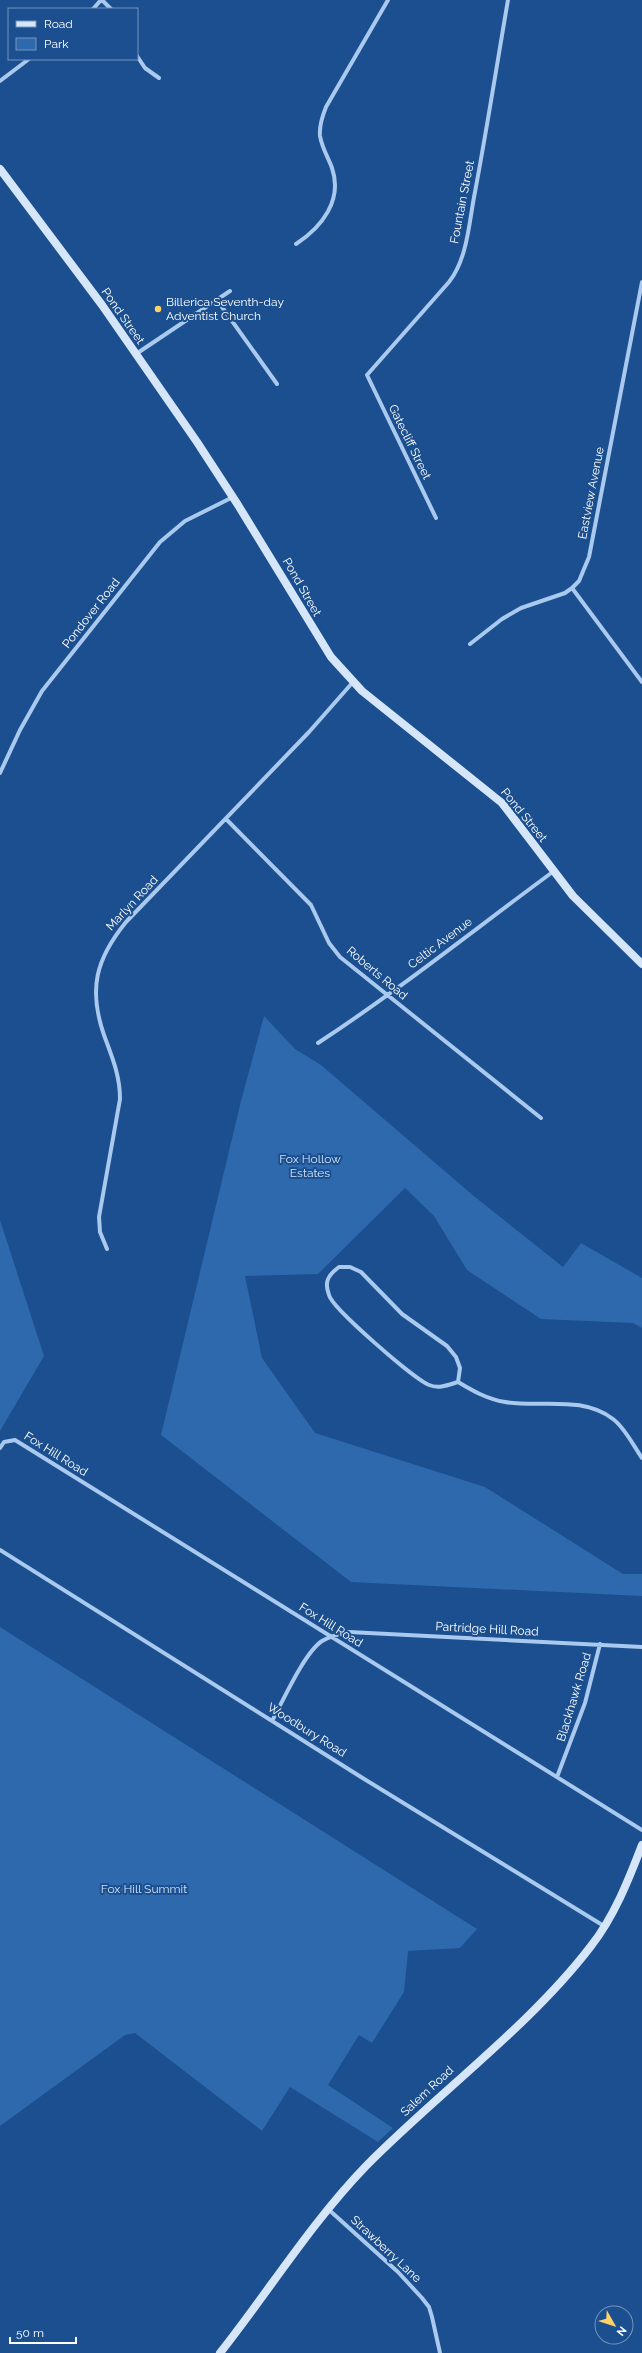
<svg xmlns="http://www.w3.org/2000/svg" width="642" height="2353" font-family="Raleway,sans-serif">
<rect width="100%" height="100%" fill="#1b4f8f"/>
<!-- green -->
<path fill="#2e69ad" d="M264,1016L295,1049L321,1065L475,1197L563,1267L581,1243L642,1278V1328L633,1323L541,1319L467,1270L434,1216L405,1188L318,1274L245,1276L262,1358L315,1433L485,1487L623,1574H642V1596L351,1582L161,1435L241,1101Z
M0,1220L44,1356L0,1431Z
M0,1627L477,1929L460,1948L408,1951L404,1992L372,2043L359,2035L328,2085L393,2128L378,2142L290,2087L262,2131L135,2033L125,2035L0,2126Z"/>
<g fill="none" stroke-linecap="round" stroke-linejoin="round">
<!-- street -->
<path stroke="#a9c9ee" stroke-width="4" d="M102,0L111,9
M93,9L101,0
M137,56L145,68L159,78
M0,81L29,59
M296,244C322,227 343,200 332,168C328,157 322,148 320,136C319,126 322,117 326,107L388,0
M217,300L277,384
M136,354L230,291
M436,518L367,375L449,282C468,258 469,221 475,192C487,128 497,64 508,0
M572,588L642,682
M470,644L502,619L521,608L565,593L572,588L579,581L589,557L642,282
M0,773L20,730L42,691L160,542L185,521L233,497
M226,819L311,905L329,943L340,957L541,1118
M318,1043C399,990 475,929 554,871
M107,1249L100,1232L99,1217L120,1099C120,1075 112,1057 104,1035C88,989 96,959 126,922L309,732L353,682
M339,1267H350L361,1272L402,1314L447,1346L456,1357L460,1368L458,1382C448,1385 439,1389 429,1385C414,1379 332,1308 329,1295C324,1282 328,1275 339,1267Z
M458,1382C473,1391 487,1399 505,1402C540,1408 582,1395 613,1419C625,1428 633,1445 642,1458
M0,1448L4,1442L15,1440L642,1830
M0,1550L361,1777L604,1926
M272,1721C283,1701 304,1653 322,1641C330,1636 340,1634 349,1632L642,1647
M557,1777L585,1703L600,1644
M328,2209L398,2272L422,2298L429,2307L432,2317L440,2353"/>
<!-- secondary -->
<path stroke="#d6e6fa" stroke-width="8" d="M0,169L102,305L197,442L238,505L331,657L362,691L502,803L573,896L642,964
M220,2353C269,2291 311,2223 366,2166C438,2093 530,2026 591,1946C614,1917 629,1879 642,1845"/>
</g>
<!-- markers -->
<circle fill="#ffd166" stroke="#1b4f8f" stroke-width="1.5" cx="158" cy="309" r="4"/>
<g text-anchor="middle" stroke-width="4" stroke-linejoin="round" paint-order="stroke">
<!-- street labels -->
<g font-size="12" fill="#fff" stroke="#1b4f8f">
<text transform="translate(462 202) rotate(-79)" y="4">Fountain Street</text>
<text transform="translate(123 316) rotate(55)" y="4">Pond Street</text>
<text transform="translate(410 442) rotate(64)" y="4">Gatecliff Street</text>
<text transform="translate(591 493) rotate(-79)" y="4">Eastview Avenue</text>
<text transform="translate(302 587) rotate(60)" y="4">Pond Street</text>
<text transform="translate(91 613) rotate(-52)" y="4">Pondover Road</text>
<text transform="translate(524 815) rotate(51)" y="4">Pond Street</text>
<text transform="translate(132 903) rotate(-47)" y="4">Marlyn Road</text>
<text transform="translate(440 943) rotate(-37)" y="4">Celtic Avenue</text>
<text transform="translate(377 973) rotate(40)" y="4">Roberts Road</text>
<text transform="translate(56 1454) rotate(32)" y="4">Fox Hill Road</text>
<text transform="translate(331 1625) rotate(32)" y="4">Fox Hill Road</text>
<text transform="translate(487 1629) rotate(3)" y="4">Partridge Hill Road</text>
<text transform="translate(574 1697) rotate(-73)" y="4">Blackhawk Road</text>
<text transform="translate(307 1730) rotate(32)" y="4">Woodbury Road</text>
<text transform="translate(427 2091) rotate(-43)" y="4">Salem Road</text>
<text transform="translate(386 2249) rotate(43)" y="4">Strawberry Lane</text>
</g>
<!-- poi labels -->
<g font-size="12" fill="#fff" stroke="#1b4f8f" text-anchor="start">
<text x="166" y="306">Billerica Seventh-day<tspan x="166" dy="14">Adventist Church</tspan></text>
</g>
<!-- park labels -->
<g font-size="12" fill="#cfe3fa" stroke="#1b4f8f">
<text x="310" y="1163">Fox Hollow<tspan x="310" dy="14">Estates</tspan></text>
<text x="144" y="1893">Fox Hill Summit</text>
</g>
</g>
<!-- legend -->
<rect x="8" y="8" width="130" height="52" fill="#1b4f8f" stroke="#7695bc"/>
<rect x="16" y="21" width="20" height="6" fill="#d6e6fa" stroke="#7695bc"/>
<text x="44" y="28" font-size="12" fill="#ffffff">Road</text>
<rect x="16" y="38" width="20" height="12" fill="#2e69ad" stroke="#7695bc"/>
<text x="44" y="48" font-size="12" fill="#ffffff">Park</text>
<!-- north arrow -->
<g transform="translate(614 2325) rotate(129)"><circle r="19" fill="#1b4f8f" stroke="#7695bc"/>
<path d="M0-3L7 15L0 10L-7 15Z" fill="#ffd166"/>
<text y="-6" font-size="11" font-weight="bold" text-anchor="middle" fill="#ffffff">N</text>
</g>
<!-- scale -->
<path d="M10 2337v6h66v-6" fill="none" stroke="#ffffff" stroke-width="2"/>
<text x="16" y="2337" font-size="12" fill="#ffffff" stroke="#1b4f8f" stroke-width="3" paint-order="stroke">50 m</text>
</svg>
